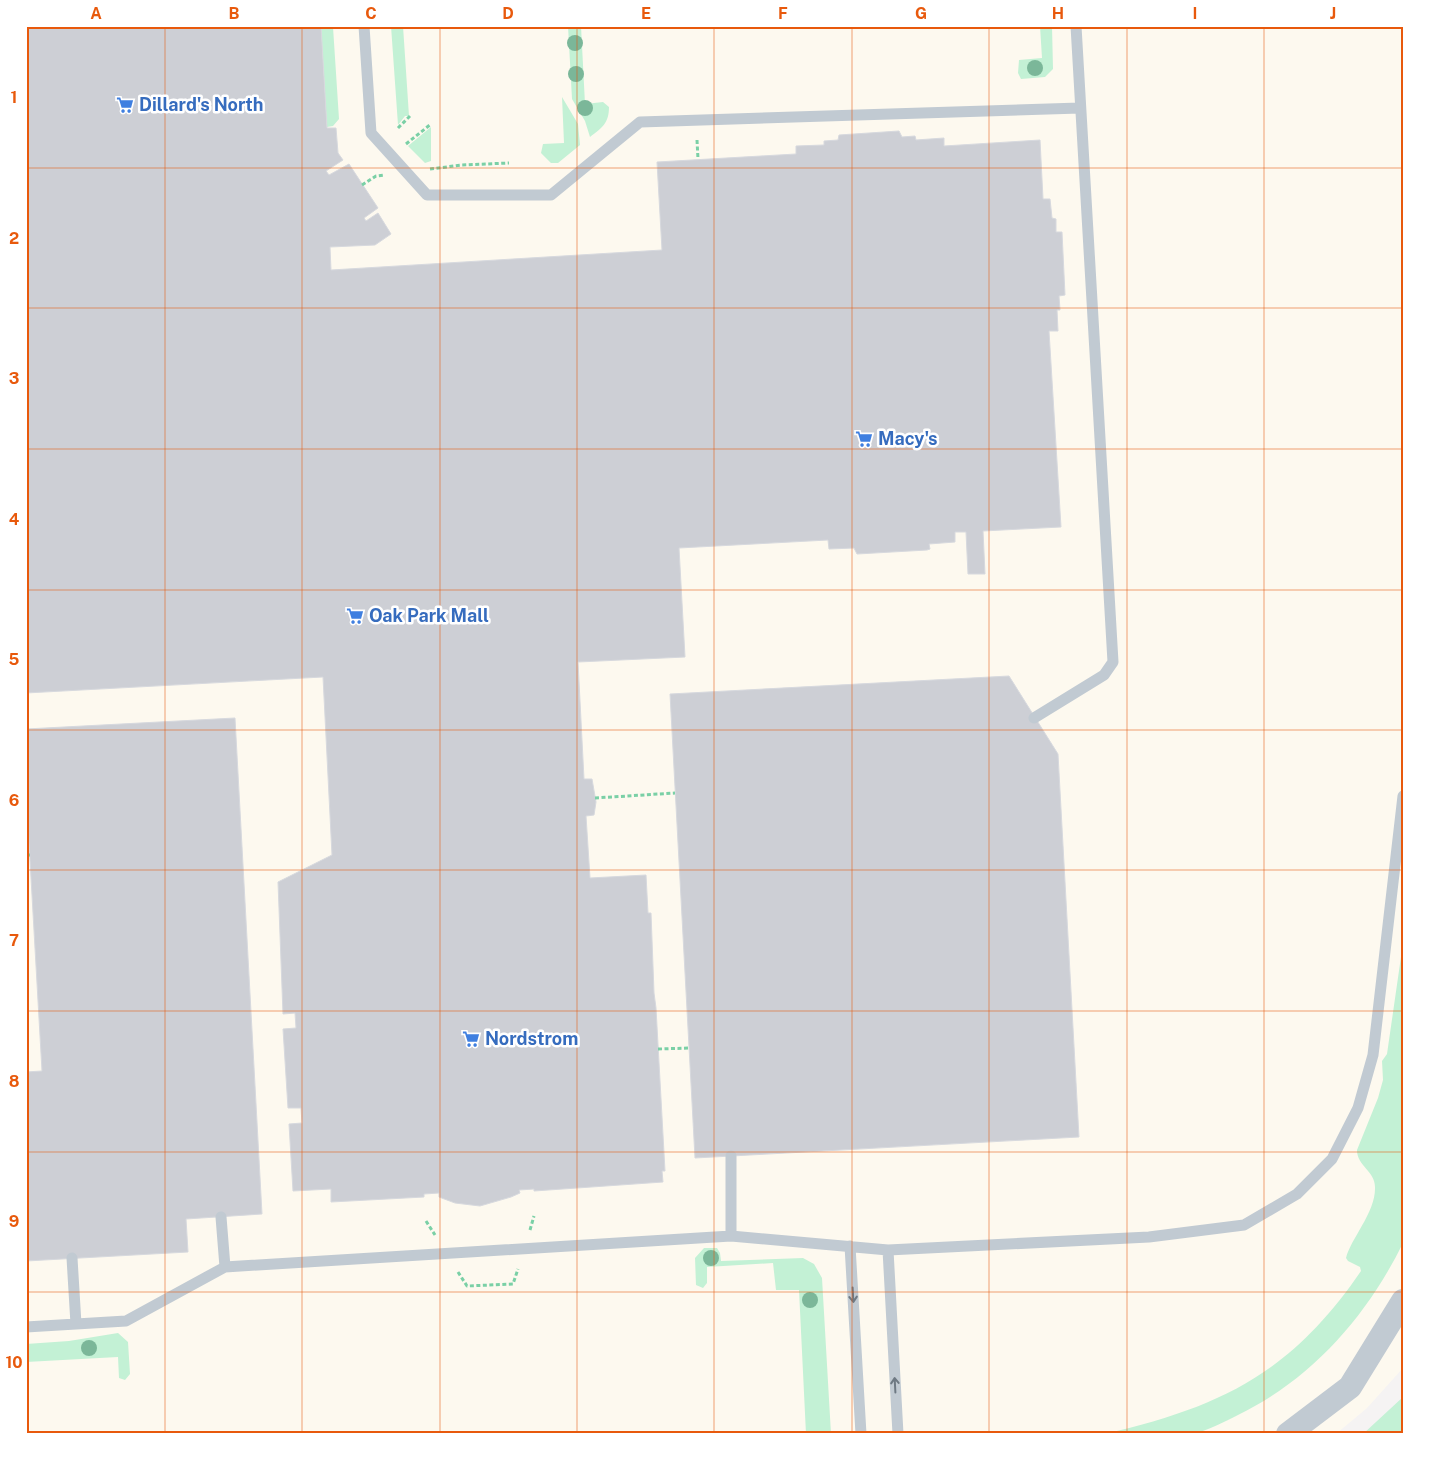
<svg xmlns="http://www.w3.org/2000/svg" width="1429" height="1460" font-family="'Public Sans',sans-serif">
<rect width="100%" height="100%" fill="#f5f3f3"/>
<!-- commercial -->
<path fill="#fdf9ef" d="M26,26H1403V1368L1367,1408L1336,1434H26Z"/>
<!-- green -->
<path fill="#c3f1d5" d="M321,26L333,27L339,119L333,126L327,127Z
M391,26H403L409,116H405L398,125Z
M568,26H581L585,104L603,102L609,107C609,123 602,128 590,137L585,121L572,99Z
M1040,26H1052L1053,69L1045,77L1021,79L1018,73L1019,60L1042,58Z
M562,97L578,124L580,145L558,163H551L541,153L543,144L564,143Z
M431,127V161L425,163L408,146Z
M1403,943V1243C1367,1316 1312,1379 1238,1415C1224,1422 1207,1431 1192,1434C1170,1438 1129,1434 1104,1434C1222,1407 1292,1372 1361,1271L1360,1267L1348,1261L1346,1258C1351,1238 1376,1212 1375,1187C1375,1171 1357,1166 1357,1150L1378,1098L1383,1080L1382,1061L1387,1054Z
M704,1248H717L720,1253L721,1261L803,1258L814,1264L822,1278L831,1434H806L799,1290H776L773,1263L707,1267V1283L703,1288L696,1285L695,1258Z
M118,1333L128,1342L130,1374L125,1380L119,1378L118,1357L26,1362V1344L69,1341Z
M1403,1397V1434H1363Z"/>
<!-- building -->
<path fill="#cdcfd5" stroke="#d7d9de" d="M26,26H249V28L321,26L327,128H336L338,153L343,160L326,171L329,175L349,164L378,208L364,218L366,221L378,213L391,234L375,245L330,247L331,270L662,250L657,162L796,154V146L824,145V141L838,140L839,135L899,131L902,137L915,136L916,140L944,138V146L1040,140L1043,199H1050L1052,218L1056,219V232H1062L1065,295L1059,296L1060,310H1057L1058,331H1049L1061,527L983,531L985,574H968L966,532H955V542L929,544L930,549L927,550L857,554L854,548L829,549L828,540L679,548L685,657L578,662L584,779H592L596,802L594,815L586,816L590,878L646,875L648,913H651L654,993L656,1008L665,1171H662L663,1182L534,1191V1189L519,1190L520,1193L511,1197L480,1206L455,1203L439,1197V1193L424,1194V1197L331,1202V1189L293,1191L289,1124L302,1123L301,1108H288L283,1029L296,1028L295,1013L283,1014L278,882L332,855L323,677L26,693Z
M1009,676L1058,754L1079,1137L695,1158L670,694Z
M235,718L262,1214L186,1219L188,1252L26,1261V1072L42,1071L26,790V729Z"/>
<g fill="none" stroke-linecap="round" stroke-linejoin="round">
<!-- path -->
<path stroke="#7ad0a6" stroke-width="3" stroke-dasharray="4 2.5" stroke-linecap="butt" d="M398,128L410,116
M697,140L698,159
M406,144L431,124
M430,169L462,165L509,163
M362,185L376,176L384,175
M595,798L675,793
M26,855H30
M658,1049L690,1048
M426,1221L435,1235
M530,1230L534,1216
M458,1272L467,1286L513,1284L518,1269"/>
<!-- lane -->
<path stroke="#c1cad2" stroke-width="11" d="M364,26L371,133L427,195H551L640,122L1080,108
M1034,718L1104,675L1113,662L1076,26
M731,1156V1236
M221,1217L225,1267
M850,1246L861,1434
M888,1250L898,1434
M72,1258L76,1324
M26,1327L126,1321L225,1267L731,1236L888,1250L1149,1237L1244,1225L1297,1194L1332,1159L1358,1108L1373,1055L1403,796"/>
<!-- street -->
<path stroke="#c1cad2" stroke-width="24" d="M1288,1434L1350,1387L1403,1301"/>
</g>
<!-- trees -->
<g fill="#7bb799">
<circle cx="575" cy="43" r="8"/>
<circle cx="1035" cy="68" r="8"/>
<circle cx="576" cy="74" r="8"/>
<circle cx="585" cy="108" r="8"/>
<circle cx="711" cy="1258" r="8"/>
<circle cx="810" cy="1300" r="8"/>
<circle cx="89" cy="1348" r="8"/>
</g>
<!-- one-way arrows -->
<defs><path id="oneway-shaft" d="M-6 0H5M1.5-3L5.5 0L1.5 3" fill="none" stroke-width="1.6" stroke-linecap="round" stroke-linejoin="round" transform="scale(1.25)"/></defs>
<g stroke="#6e7983">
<use href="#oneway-shaft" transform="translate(853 1295) rotate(87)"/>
<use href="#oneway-shaft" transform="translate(895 1385) rotate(-93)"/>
</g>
<!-- grid -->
<path fill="none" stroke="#e8590c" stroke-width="1" stroke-opacity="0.55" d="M165,26V1434M302,26V1434M440,26V1434M577,26V1434M714,26V1434M852,26V1434M989,26V1434M1127,26V1434M1264,26V1434M26,168H1403M26,308H1403M26,449H1403M26,590H1403M26,730H1403M26,870H1403M26,1011H1403M26,1152H1403M26,1292H1403"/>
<!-- icons -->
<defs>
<g id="supermarket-bare" transform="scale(1.35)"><path d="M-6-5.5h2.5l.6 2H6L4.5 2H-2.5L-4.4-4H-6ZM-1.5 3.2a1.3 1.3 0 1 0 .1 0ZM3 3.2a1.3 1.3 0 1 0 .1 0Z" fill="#3f7fe0" stroke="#fff" stroke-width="2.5" paint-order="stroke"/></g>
</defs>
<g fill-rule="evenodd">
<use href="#supermarket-bare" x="125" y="105"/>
<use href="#supermarket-bare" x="864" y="439"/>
<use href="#supermarket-bare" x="355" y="616"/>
<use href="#supermarket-bare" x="471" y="1039"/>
</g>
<g text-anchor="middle" stroke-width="5" stroke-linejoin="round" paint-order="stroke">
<!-- shop labels -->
<g font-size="18" font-weight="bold" fill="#366cbe" stroke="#fff" text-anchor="start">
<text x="139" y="111">Dillard's North</text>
<text x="878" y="445">Macy's</text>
<text x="369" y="622">Oak Park Mall</text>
<text x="485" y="1045">Nordstrom</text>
</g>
</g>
<!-- border -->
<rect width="1429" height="1460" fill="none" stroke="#ffffff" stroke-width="55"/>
<rect x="28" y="28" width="1374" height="1404" fill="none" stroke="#e8590c" stroke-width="2"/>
<g font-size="16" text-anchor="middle" font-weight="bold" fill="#e8590c">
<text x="96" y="19">A</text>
<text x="234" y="19">B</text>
<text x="371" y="19">C</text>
<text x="508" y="19">D</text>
<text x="646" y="19">E</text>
<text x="783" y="19">F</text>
<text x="921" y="19">G</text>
<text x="1058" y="19">H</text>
<text x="1195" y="19">I</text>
<text x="1333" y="19">J</text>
<text x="14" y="103">1</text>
<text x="14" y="244">2</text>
<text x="14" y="384">3</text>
<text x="14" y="525">4</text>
<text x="14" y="665">5</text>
<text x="14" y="806">6</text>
<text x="14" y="946">7</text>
<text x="14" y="1087">8</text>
<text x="14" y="1227">9</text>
<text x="14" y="1368">10</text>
</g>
</svg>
